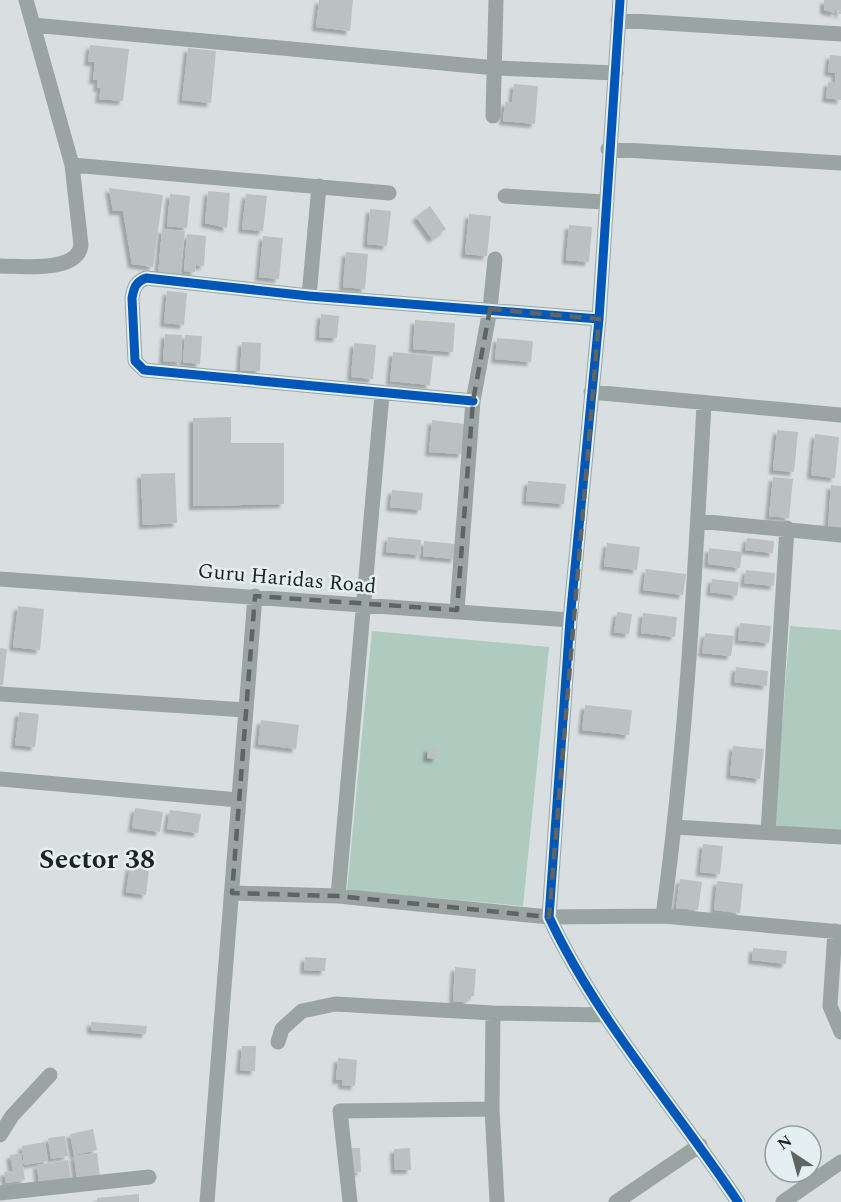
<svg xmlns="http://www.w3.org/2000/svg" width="841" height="1202" font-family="Spectral,serif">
<defs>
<filter id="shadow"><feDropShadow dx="-4" dy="4" stdDeviation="1.5" flood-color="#0004"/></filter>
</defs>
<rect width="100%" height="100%" fill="#d9dfe0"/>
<!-- green -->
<path fill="#afcbc0" d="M790,626L841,630V832L774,827Z
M372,631L549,647L523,906L347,890Z"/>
<!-- building -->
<path fill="#bbc0c1" filter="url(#shadow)" d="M319,0H353L350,31L316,27Z
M824,0H841V14H838L839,10H835V13L824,10Z
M90,45L129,49L123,101L99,99L101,88H97L98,80H93L95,62H88Z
M188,48L216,51L211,103L182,100Z
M830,55L841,56V100L826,98L828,82L835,83L836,73L828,72Z
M514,84L538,86L535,124L503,121L505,102H512Z
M109,188L163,195L153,267L132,264L123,211H113Z
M208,191L230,193L227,228L205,223Z
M170,194L190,196L187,228L167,226Z
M246,194L267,196L263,231L242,229Z
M430,206L446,229L432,239L416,217Z
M370,209L391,211L387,246L367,244Z
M469,214L491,216L487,256L465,254Z
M569,225L592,227L589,262L566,260Z
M162,229L185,231L180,278L158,276Z
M187,234L206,236L204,266L196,265L195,272L184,271Z
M263,236L283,238L279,279L259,277Z
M346,252L368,254L365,289L343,287Z
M167,291L187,293L184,325L164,323Z
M321,314L339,316L337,338L319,337Z
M415,320L455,323L453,352L413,349Z
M165,334L182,335L181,362L163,361Z
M185,335L202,336L200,364L183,362Z
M497,338L533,341L531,362L495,359Z
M242,342L261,343L260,371H240Z
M354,343L376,345L373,379L351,377Z
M393,352L433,356L430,385L390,381Z
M231,417V443H284V504L193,506V418Z
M432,420L465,424L462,454L429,452Z
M777,430L798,432L794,472L773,470Z
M815,434L839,437L835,478L811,475Z
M175,473L177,523L143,525L141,474Z
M773,477L793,479L789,518L769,516Z
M528,481L566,484L564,504L526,501Z
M831,485L841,486V528L828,526Z
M392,490L423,493L421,510L390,507Z
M388,537L421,540L420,555L386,552Z
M747,538L774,541L773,553L745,550Z
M424,541L456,544L455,559L423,556Z
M607,543L640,547L637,570L604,566Z
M709,548L742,552L740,568L708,564Z
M646,569L686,574L683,595L643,590Z
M746,570L775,573L774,586L744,583Z
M712,579L739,582L737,596L710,592Z
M18,606L44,609L40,650L13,647Z
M617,612L632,614L629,634L614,632Z
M643,613L677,617L675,637L641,633Z
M740,623L771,626L769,643L738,640Z
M705,633L734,636L731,656L702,653Z
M0,648L7,649L3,685H0Z
M736,667L768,671L767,686L734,682Z
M585,705L632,710L629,735L582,730Z
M19,712L39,714L35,747L15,745Z
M261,720L299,725L296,749L258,744Z
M733,746L764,749L760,779L730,775Z
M428,748L438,749L436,759L427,758Z
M135,808L163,812L160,832L132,828Z
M170,810L201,814L198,833L167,829Z
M703,844L723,846L720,874L700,872Z
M130,866L149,869L146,895L126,892Z
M680,879L702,882L698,910L676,908Z
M717,881L743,884L740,913L714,910Z
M753,948L787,951L786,964L752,960Z
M305,957L326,958L325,971L304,970Z
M455,967L476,969L474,996H469L468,1002L453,1001Z
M91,1022L147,1026L146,1034L91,1030Z
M242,1046H256L255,1071L240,1070Z
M338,1058L357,1060L355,1086L342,1085V1080H336Z
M93,1129L97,1150L74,1155L70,1134Z
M65,1136L68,1156L51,1159L48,1138Z
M45,1142L48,1161L24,1165L22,1146Z
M349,1148H360L361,1172L351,1173Z
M410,1148L411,1170H395L394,1149Z
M21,1153L25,1180L6,1183L4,1172L13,1171L10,1155Z
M97,1153L100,1177L77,1180L74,1156Z
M68,1160L71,1179L39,1184L37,1165Z
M139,1194V1202H97V1198Z"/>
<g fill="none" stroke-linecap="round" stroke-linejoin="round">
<!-- minor -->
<path stroke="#99a4a3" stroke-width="15" d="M620,0L599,319L570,620L549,917C597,1020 675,1107 738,1202
M618,20L841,34
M33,25L496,68L616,73
M493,116L496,0
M608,149L841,163
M72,165L389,193
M505,196L604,202
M0,266C21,266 78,273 81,245L72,165L26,0
M309,296L319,186
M591,392L841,415
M473,401L144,370L135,361L132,298C134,287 136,282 146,278L309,296L599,319
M698,521L841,535
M0,579L570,620
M457,610L473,401L490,309L495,259
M0,694L246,710
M0,779L239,800
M674,827L841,837
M768,832L787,528
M232,893L338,896L549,917L663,916L841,932
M338,896L382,394
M663,916C686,747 695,575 704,404
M835,931L830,1006L841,1032
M493,1013L492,1109L497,1202
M278,1042L282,1029L302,1011L335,1004L493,1013L604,1015
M0,1135L12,1116L50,1075
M0,1193L149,1177
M207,1202L255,596
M350,1202L340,1111L492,1109
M616,1202L700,1145
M783,1202L841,1162"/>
<!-- cycleway casing -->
<g stroke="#e3eff0" stroke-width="13">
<path id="cycleway" d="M620,0L599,319L570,620L549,917C597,1020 675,1107 738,1202
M473,401L144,370L135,361L132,298C134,287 136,282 146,278L309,296L599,319"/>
</g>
<!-- cycleway -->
<use href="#cycleway" stroke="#0057b8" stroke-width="9"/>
</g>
<!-- marked area -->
<path fill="none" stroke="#5f6464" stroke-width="4.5" stroke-dasharray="12 8" stroke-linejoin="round" d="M490,309L599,319L549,917L338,896L232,893L255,596L457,610L473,401Z"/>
<g text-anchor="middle" stroke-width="5" stroke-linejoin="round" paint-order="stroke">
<!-- street labels -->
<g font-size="21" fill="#1d2222" stroke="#e3eff0">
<text transform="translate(287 578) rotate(5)" y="7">Guru Haridas Road</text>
</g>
<!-- district labels -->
<g font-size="27" font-weight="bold" fill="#1d2222" stroke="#e3eff0">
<text x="97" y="868">Sector 38</text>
</g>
</g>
<!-- north arrow -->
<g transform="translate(793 1154) rotate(324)"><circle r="28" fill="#e3eff0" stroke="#949d9e" stroke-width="1.5"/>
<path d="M0-4.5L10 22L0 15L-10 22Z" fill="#5f6464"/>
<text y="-9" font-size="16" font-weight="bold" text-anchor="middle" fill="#1d2222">N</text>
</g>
</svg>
